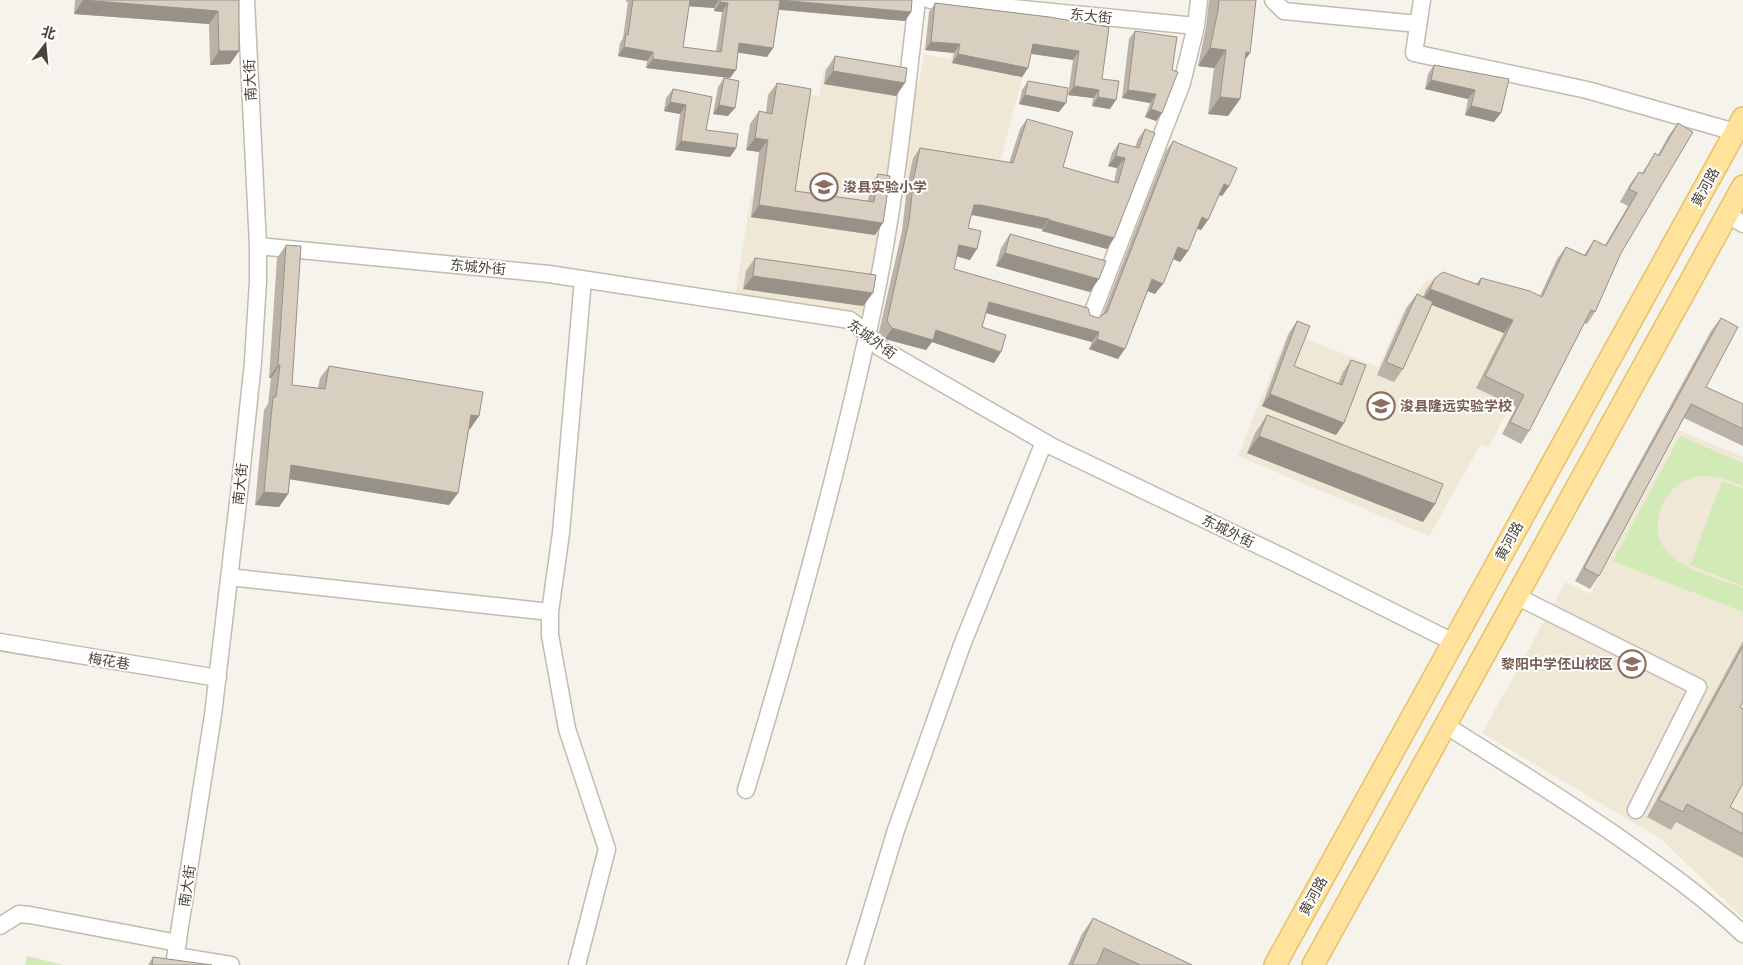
<svg xmlns="http://www.w3.org/2000/svg" width="1743" height="965" font-family="'PT Sans Narrow','Noto Sans SC',sans-serif">
<rect width="100%" height="100%" fill="#f6f3ec"/>
<!-- education -->
<path fill="#efe8d6" d="M952,50L1029,53L991,196L887,178L866,316L735,296L751,196L759,197L777,89L819,96L824,67L919,83L924,54L950,59Z
M1428,279L1517,297L1546,313L1500,404L1509,408L1489,447L1481,444L1429,536L1238,456L1288,332L1378,367L1403,312Z
M1679,430L1743,457V918L1661,839L1482,733L1566,582L1590,594Z"/>
<!-- green -->
<path fill="#d2eab5" d="M1680,436L1743,463V486C1730,481 1717,475 1703,476C1665,478 1642,527 1670,555C1688,572 1720,579 1743,588V612L1613,561Z
M1722,481L1743,489V586L1690,565Z
M27,956L64,965H25Z"/>
<g fill="none" stroke-linecap="round" stroke-linejoin="round">
<!-- minor casing -->
<g stroke="#c2bbae" stroke-width="19">
<path id="minor" d="M930,0L1196,26L1199,0
M1273,0L1284,11L1418,24
M1422,0L1414,53L1587,90L1735,132
M1727,214L1743,224
M258,246L549,274L850,320L868,334L879,347L1053,447L1285,558L1453,642
M1090,319L1182,83L1196,26
M229,577L550,612
M1516,596L1698,687L1636,810
M0,642L218,678
M1445,725C1506,763 1565,800 1624,841C1665,870 1706,899 1743,934
M746,790C793,634 837,477 871,318C894,213 905,106 917,0
M0,926L19,914L30,915L178,943
M176,956L231,965
M174,965L213,715L240,485L253,362L258,281V246L246,0
M577,965L607,849L567,729L550,635V612L561,533L583,279
M855,965L896,830L962,645L1044,442"/>
</g>
<!-- major casing -->
<g stroke="#e6c16a" stroke-width="24">
<path id="major" d="M1275,965L1743,118
M1313,965L1743,186"/>
</g>
<!-- minor -->
<use href="#minor" stroke="#fff" stroke-width="16"/>
<!-- major -->
<use href="#major" stroke="#ffe39c" stroke-width="21"/>
</g>
<!-- wall -->
<path fill="#bab2a6" fill-rule="evenodd" d="M75,0H239V51L230,64L210,65L209,24L74,14Z
M626,0H912L911,12L905,21L779,10L773,48L767,57L738,52L730,78L646,68L647,61L618,56L620,43L623,38L628,2H626ZM689,6L714,8V11L722,12L716,52L683,47Z
M1209,0H1256L1250,53L1245,60L1240,99L1228,116L1208,114L1214,68L1198,66L1206,27Z
M935,3L1049,17L1102,79L1110,109L1092,106L1093,98L1068,95L1073,60L1031,54L1028,68L1022,77L952,63L954,53L925,50L929,12Z
M1135,31L1162,113L1156,121L1145,117L1150,103L1122,98L1129,39Z
M835,56L896,96L824,84L826,70Z
M1434,65L1509,79L1494,122L1465,115L1468,99L1425,89L1428,74Z
M724,78L728,116L713,114L718,87Z
M1028,81L1059,112L1019,104L1022,90Z
M777,83L795,191L868,201L870,186L878,174L875,235L751,217L759,152L746,150L750,124L759,111L766,113L768,95Z
M673,89L706,130L736,148L730,157L675,150L680,114L664,111L666,98Z
M1027,119L1063,167L1114,182L1117,168L1108,166L1112,153L1119,143L1135,147L1138,139L1145,129L1114,238L1107,249L1042,231V229L971,215L968,228L970,260L956,256L954,269L1098,318L1102,316L1166,151L1173,141L1229,186L1222,196L1219,195L1208,220L1201,230L1197,229L1188,251L1180,262L1173,259L1155,294L1148,291L1118,359L1089,349L1092,342L986,313L982,327L1001,352L994,363L932,342L926,350L885,339L879,332L902,231L907,187L913,158L920,148L1009,163L1020,129Z
M1678,123L1595,312L1587,324L1584,323L1529,431L1521,444L1502,434L1516,407L1476,388L1504,333L1432,305L1403,369L1394,382L1377,375L1407,307L1417,294L1423,297L1426,290L1435,278L1476,284L1481,278L1540,296L1557,259L1566,247L1584,255L1594,240L1605,245L1628,206L1620,202L1630,184L1639,172L1642,173L1655,153L1658,155L1669,135Z
M1010,234L1090,292L996,266L1001,248Z
M286,245L292,385L318,388L320,378L329,366L479,416L470,429H469L458,493L449,505L290,479L288,494L279,507L255,505L264,410L268,404L271,378H269L277,258Z
M755,258L863,306L743,289L746,271Z
M1721,318L1706,387L1743,404V446L1684,418L1599,576L1590,589L1575,581L1711,331Z
M1297,321L1294,366L1338,384L1343,372L1351,360L1344,423L1336,435L1262,406L1289,333Z
M1267,415L1435,504L1423,522L1247,453L1255,433Z
M1743,641V702L1740,707L1730,807L1743,814V858L1676,822L1671,830L1647,817Z
M1093,918L1192,965H1068L1082,934Z
M153,957L212,965H148Z"/>
<!-- shaded-wall -->
<path fill="#979187" d="M83,0L218,11L209,24L74,14Z
M688,0H719L714,8L684,6Z
M780,0L911,12L905,21L774,9Z
M720,2L728,3L722,12L714,11Z
M931,42L960,44L954,53L925,50Z
M739,43L773,48L767,57L733,52Z
M1033,44L1079,51L1073,60L1027,53Z
M624,47L653,52L647,61L618,56Z
M1210,48L1226,50L1214,68L1198,66Z
M219,51H239L230,64L210,65Z
M1246,52L1250,53L1238,70Z
M958,54L1028,68L1022,77L952,63Z
M653,59L736,70L730,78L646,68Z
M833,71L905,83L896,96L824,84Z
M1431,80L1475,90L1468,99L1425,89Z
M1074,86L1099,90L1093,98L1068,95Z
M1128,90L1156,94L1150,103L1122,98Z
M1025,95L1066,103L1059,112L1019,104Z
M1098,97L1116,100L1110,109L1092,106Z
M1220,97L1240,99L1228,116L1208,114Z
M670,102L686,105L680,114L664,111Z
M719,105L735,108L728,116L713,114Z
M1471,106L1501,113L1494,122L1465,115Z
M1151,109L1162,113L1156,121L1145,117Z
M755,138L768,140L759,152L746,150Z
M681,141L736,148L730,157L675,150Z
M1116,156L1125,158L1117,168L1108,166Z
M1224,184L1229,186L1222,196L1217,194Z
M759,205L883,223L875,235L751,217Z
M974,205H981L1049,219L1042,229L974,215H966Z
M1202,217L1208,220L1201,230L1195,228Z
M1049,220L1114,238L1107,249L1042,231Z
M959,245L977,249L970,260L952,255Z
M1178,247L1188,251L1180,262L1171,258Z
M1005,253L1099,279L1090,292L996,266Z
M753,276L873,293L863,306L743,289Z
M1152,279L1163,284L1155,294L1145,290Z
M1430,289L1513,320L1504,333L1422,301Z
M989,302L1099,332L1092,342L982,312Z
M892,328L936,330L1001,352L994,363L932,342L926,350L885,339Z
M1097,339L1125,349L1118,359L1089,349Z
M278,365H280L271,378H269Z
M1270,394L1344,423L1336,435L1262,406Z
M471,415L479,416L470,429L462,428Z
M1259,436L1435,504L1423,522L1247,453Z
M291,465L458,493L449,505L282,478Z
M264,492L288,494L279,507L255,505Z"/>
<!-- building -->
<path fill="#d8cfc1" stroke="#979187" d="M83,0H239V51H219L218,11Z
M633,0H690L683,47L721,52L728,3L720,2V0H912L911,12L780,0L773,48L739,43L736,70L653,59V52L624,47L626,34L628,35Z
M1219,0H1256L1250,53L1246,52L1240,99L1220,97L1226,50L1210,48L1218,10Z
M935,3L1049,17L1109,27L1102,79L1119,81L1116,100L1098,97L1099,90L1074,86L1079,51L1033,44L1028,68L958,54L960,44L931,42Z
M1135,31L1177,37L1172,70L1178,72L1162,113L1151,109L1156,94L1128,90Z
M835,56L907,68L905,83L833,71Z
M1434,65L1509,79L1501,113L1471,106L1475,90L1431,80Z
M724,78L739,81L735,108L719,105Z
M1028,81L1068,88L1066,103L1025,95Z
M777,83L811,89L795,191L874,202L878,174L890,176L883,223L759,205L768,140L755,138L759,111L772,114Z
M673,89L712,97L706,130L738,134L736,148L681,141L686,105L670,102Z
M1027,119L1073,132L1063,167L1118,183L1125,158L1116,156L1119,143L1139,148L1145,129L1155,133L1114,238L1049,220V219L981,205H974L968,228L981,231L977,249L959,245L954,269L1088,308L1090,315L1098,318L1107,312L1173,141L1237,168L1229,186L1224,184L1208,220L1202,217L1188,251L1178,247L1163,284L1152,279L1125,349L1097,339L1099,332L989,302L982,327L1006,335L1001,352L936,330L933,340L892,328L887,321L909,221L914,177L920,148L1013,163Z
M1678,123L1693,132L1621,253L1595,312L1591,310L1529,431L1510,422L1524,395L1485,376L1513,320L1430,289L1435,278L1443,272L1479,285L1481,278L1530,291L1542,297L1566,247L1586,256L1594,240L1606,246L1637,193L1629,189L1639,172L1643,174L1655,153L1659,156Z
M1010,234L1106,261L1099,279L1005,253Z
M286,245L301,246L292,385L325,389L329,366L483,392L479,416L471,415L458,493L291,465L288,494L264,492L273,397H276L280,365H278Z
M755,258L876,275L873,293L753,276Z
M1417,294L1433,302L1403,369L1386,362Z
M1721,318L1738,327L1706,387L1743,404V429L1691,404L1599,576L1584,568Z
M1297,321L1310,326L1294,366L1342,385L1351,360L1366,365L1344,423L1270,394Z
M1267,415L1443,484L1435,504L1259,436Z
M1743,646V702L1740,707L1743,709V783L1730,807L1743,814V834L1687,804L1683,812L1659,800Z
M1093,918L1192,965H1140L1104,948L1097,965H1072Z
M153,957L212,965H152Z"/>
<!-- icons -->
<defs>
<g id="school-ring" transform="scale(1.4375)"><circle r="9.5" fill="#fff" stroke="#8d6e63" stroke-width="1.5"/><path d="M0-5L7-2L0 1L-7-2ZM-4 1L0 2.5L4 1V4Q0 6-4 4Z" fill="#8d6e63"/></g>
</defs>
<g fill-rule="evenodd">
<use href="#school-ring" x="824" y="187"/>
<use href="#school-ring" x="1381" y="406"/>
<use href="#school-ring" x="1632" y="664"/>
</g>
<g text-anchor="middle" stroke-width="4" stroke-linejoin="round" paint-order="stroke">
<!-- street labels -->
<g font-size="14" fill="#4b4439" stroke="#fff">
<text transform="translate(1091 16) rotate(6)" y="5">东大街</text>
<text transform="translate(250 80) rotate(-93)" y="5">南大街</text>
<text transform="translate(1705 187) rotate(-61)" y="5">黄河路</text>
<text transform="translate(478 267) rotate(5)" y="5">东城外街</text>
<text transform="translate(872 339) rotate(36)" y="5">东城外街</text>
<text transform="translate(240 484) rotate(-84)" y="5">南大街</text>
<text transform="translate(1228 531) rotate(26)" y="5">东城外街</text>
<text transform="translate(1509 541) rotate(-61)" y="5">黄河路</text>
<text transform="translate(109 661) rotate(9)" y="5">梅花巷</text>
<text transform="translate(187 886) rotate(-81)" y="5">南大街</text>
<text transform="translate(1313 896) rotate(-61)" y="5">黄河路</text>
</g>
<!-- education labels -->
<g font-size="14" font-weight="bold" fill="#785e54" stroke="#fff" text-anchor="start">
<text x="843" y="192">浚县实验小学</text>
<text x="1400" y="411">浚县隆远实验学校</text>
<text x="1613" y="669" text-anchor="end">黎阳中学伾山校区</text>
</g>
</g>
<!-- north arrow -->
<g transform="translate(45 45) rotate(16)" stroke="#ffffff" stroke-width="4" paint-order="stroke">
<path d="M0-4L9 19L0 12L-9 19Z" fill="#4b4439"/>
<text y="-8" font-size="14" font-weight="bold" text-anchor="middle" fill="#4b4439">北</text>
</g>
</svg>
